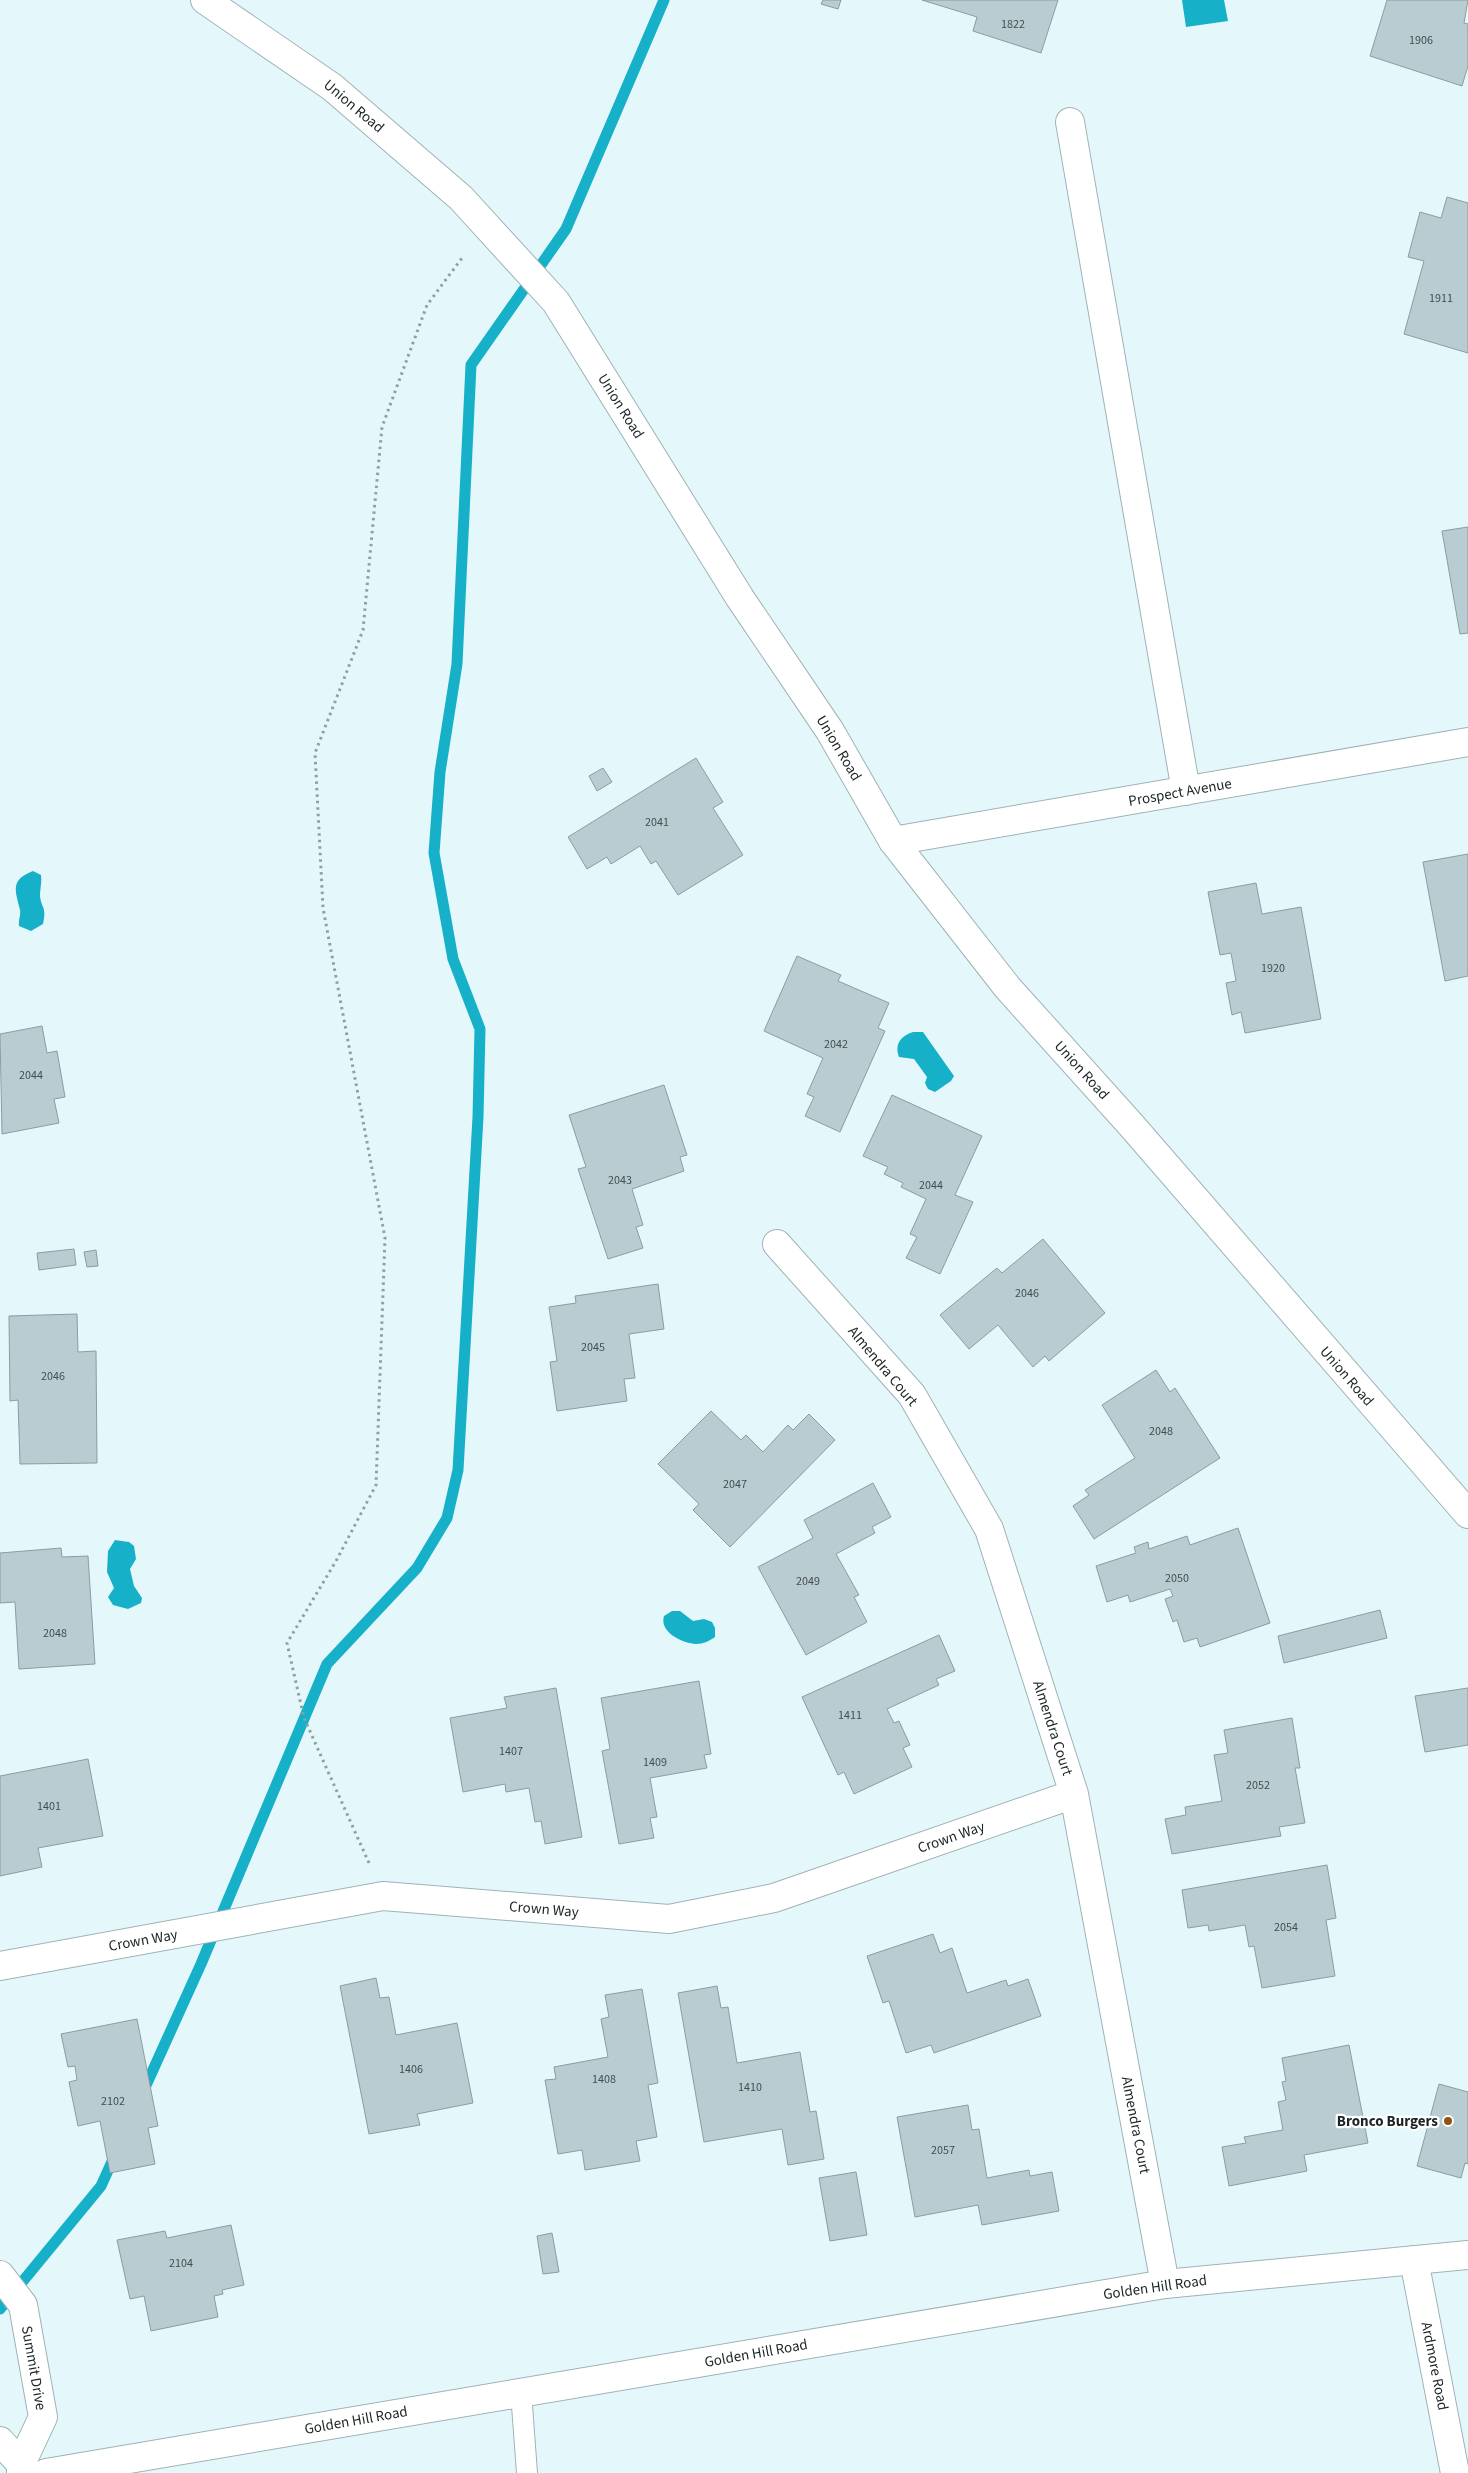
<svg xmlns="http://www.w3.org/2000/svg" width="1468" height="2473" font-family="'Source Sans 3',sans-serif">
<rect width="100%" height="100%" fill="#e4f8fc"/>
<!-- water -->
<path fill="#17b0c9" d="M1182,0H1224L1228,21L1186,27Z
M33,871L41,875C42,883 40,889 40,896C41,908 47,906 43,924L31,931L19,926C18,921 21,916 20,910C15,890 10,880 33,871Z
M913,1032H923L954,1076L951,1081L935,1092L928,1089L925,1083L927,1077L914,1059L899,1057C894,1044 901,1036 913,1032Z
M115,1540L129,1542L134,1546L136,1559L130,1569L134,1586L142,1598L141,1603L128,1609L113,1605L108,1597L114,1588L107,1572L108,1551Z
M672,1611H680L693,1621L704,1619L712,1622L715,1628V1637C709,1641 704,1644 696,1644C682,1643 659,1632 664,1616Z"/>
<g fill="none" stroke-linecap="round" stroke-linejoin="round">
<!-- stream -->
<path stroke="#17b0c9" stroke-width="11" d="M143,2092L201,1964L327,1664L417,1568L447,1518L458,1470L478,1117L480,1029L453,959L434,853L440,772L457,664L471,365L566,229L664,0
M0,2309L101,2186L115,2155"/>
</g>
<!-- building -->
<path fill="#b9ccd1" stroke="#8a9da1" d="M823,0H841L838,9L821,4Z
M922,0H1058L1041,53L973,31L977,17Z
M1387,0H1468L1464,23L1468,24V66L1462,86L1370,56Z
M1447,197L1468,203V353L1404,334L1424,261L1408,257L1420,212L1441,218Z
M1468,527V633L1460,634L1442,531Z
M696,758L723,802L713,808L743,855L678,895L656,861L651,864L640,846L611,864L607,857L587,869L568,837Z
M603,768L612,782L597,791L589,776Z
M1468,854V976L1445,981L1423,862Z
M1256,883L1262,914L1301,907L1321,1019L1245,1033L1241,1012L1232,1015L1226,983L1236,981L1231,953L1220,955L1208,892Z
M797,956L841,975L838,981L889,1003L878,1028L885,1031L840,1132L805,1116L814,1097L807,1094L823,1058L764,1031Z
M42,1026L47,1053L57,1051L65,1097L54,1099L59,1123L2,1134L0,1034Z
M664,1085L687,1155L680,1157L684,1171L632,1189L643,1225L636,1227L643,1248L608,1259L578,1169L586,1167L569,1115Z
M892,1095L982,1136L955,1195L973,1202L940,1274L906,1258L917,1237L910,1234L926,1199L901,1187L903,1183L884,1174L888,1167L863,1156Z
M1043,1239L1105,1313L1049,1361L1045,1356L1033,1367L998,1325L969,1349L940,1315L997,1268L1002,1273Z
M74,1249L76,1265L39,1270L37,1253Z
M96,1250L98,1266L87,1267L84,1252Z
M658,1284L664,1329L629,1334L635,1378L624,1379L627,1401L557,1411L550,1362L557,1361L549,1307L576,1303L575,1296Z
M77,1314L78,1352L96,1351L97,1463L20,1464L18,1400L10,1401L9,1316Z
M1156,1370L1170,1392L1175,1388L1220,1458L1094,1539L1073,1506L1089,1495L1085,1490L1135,1458L1102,1405Z
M711,1411L741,1440L746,1435L763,1452L788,1425L793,1430L809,1414L835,1440L730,1547L693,1510L699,1504L658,1464Z
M873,1483L891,1517L872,1527L875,1533L836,1554L859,1595L854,1597L867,1622L806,1655L758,1567L813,1538L804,1520Z
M1238,1528L1270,1623L1200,1647L1197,1638L1184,1642L1177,1620L1173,1622L1165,1599L1173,1596L1170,1589L1130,1602L1128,1595L1107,1602L1096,1566L1136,1553L1134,1547L1148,1542L1149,1549L1187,1536L1190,1545Z
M61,1548L62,1557L88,1556L95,1664L19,1669L15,1602L0,1603V1553Z
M1380,1610L1387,1638L1284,1663L1278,1636Z
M939,1635L955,1671L936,1679L939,1685L887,1709L894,1723L899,1721L910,1745L903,1748L912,1767L854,1794L844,1772L838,1775L802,1697Z
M699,1681L711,1754L704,1755L707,1768L650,1778L657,1817L650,1818L654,1838L619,1844L602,1751L610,1749L601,1698Z
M556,1688L582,1837L545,1844L541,1821L535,1822L529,1788L506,1792L505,1784L463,1792L450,1718L507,1708L504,1697Z
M1468,1688V1745L1425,1752L1415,1696Z
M1292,1718L1300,1768H1295L1305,1823L1279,1827L1281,1836L1172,1854L1165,1819L1186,1815L1185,1807L1222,1801L1214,1755L1228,1753L1224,1730Z
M88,1759L103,1836L38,1848L42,1867L0,1876V1776Z
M1327,1865L1336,1918L1326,1920L1335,1976L1262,1988L1254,1946L1249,1947L1245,1925L1209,1931L1208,1925L1188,1928L1182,1890Z
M933,1934L940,1953L952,1948L967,1993L1006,1980L1008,1986L1028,1979L1041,2016L934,2053L931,2045L906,2053L889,2001L883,2003L867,1956Z
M376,1978L380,1998L389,1997L396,2035L457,2023L473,2103L417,2114L420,2125L369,2134L340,1986Z
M717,1986L721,2008L728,2007L737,2063L800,2052L810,2112L816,2111L824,2159L788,2165L782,2129L704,2142L678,1993Z
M642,1989L658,2083L648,2085L657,2137L636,2141L640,2161L585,2170L582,2150L558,2154L545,2080L556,2079L554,2067L608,2057L601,2019L609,2017L605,1995Z
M137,2019L158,2126L148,2128L155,2164L110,2173L100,2121L78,2126L69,2082L77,2080L75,2066L68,2067L61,2034Z
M1349,2045L1368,2143L1304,2155L1307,2171L1229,2186L1222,2147L1246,2143L1244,2137L1283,2130L1278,2102L1286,2100L1282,2082L1286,2081L1282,2058Z
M1439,2084L1468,2092V2164L1465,2163L1461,2178L1417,2166Z
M968,2105L972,2130L979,2129L987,2178L1029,2170L1030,2176L1052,2172L1059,2211L982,2225L978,2205L915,2217L897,2117Z
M856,2172L867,2235L830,2241L819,2178Z
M231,2225L244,2285L222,2290L223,2294L214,2296L218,2317L151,2331L144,2296L130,2299L117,2240L165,2231L167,2238Z
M552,2233L559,2272L543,2274L537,2236Z"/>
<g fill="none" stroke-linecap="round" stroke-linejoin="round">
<!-- service casing -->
<g stroke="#9fb2b6" stroke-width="22">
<path id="service" d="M521,2392L527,2473"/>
</g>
<!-- minor casing -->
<g stroke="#9fb2b6" stroke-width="30">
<path id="minor" d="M1070,122L1186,791
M893,841L1468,742
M777,1244L912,1395L989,1529L1074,1794L1165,2284
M0,1966L383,1896L669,1919L774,1898L1074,1794
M1414,2260L1455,2473
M0,2275L23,2305L43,2417L21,2464V2473
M0,2441L21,2464"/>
</g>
<!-- secondary casing -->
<g stroke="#9fb2b6" stroke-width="30">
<path id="secondary" d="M205,0L332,87L461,198L556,302L740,598L830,731L893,841L1007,987L1132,1126L1468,1514
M46,2473L1165,2284L1468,2255"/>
</g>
<!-- path -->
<path stroke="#909fa1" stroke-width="3" stroke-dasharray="2.5 4" stroke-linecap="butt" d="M369,1863L304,1718L287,1643L336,1561L376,1485L385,1238L323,908L315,753L363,630L382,427L427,305L462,258"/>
<!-- service -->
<use href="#service" stroke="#fff" stroke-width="20"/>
<!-- minor -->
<use href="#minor" stroke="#fff" stroke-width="28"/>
<!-- secondary -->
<use href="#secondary" stroke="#fff" stroke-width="28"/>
</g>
<!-- markers -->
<circle fill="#8f5412" stroke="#fff" stroke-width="2" cx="1448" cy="2121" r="5"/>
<g text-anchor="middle" stroke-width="4.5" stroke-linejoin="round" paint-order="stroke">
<!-- number labels -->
<g font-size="12" fill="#434e50">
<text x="1013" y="28">1822</text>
<text x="1421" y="44">1906</text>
<text x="1441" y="302">1911</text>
<text x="657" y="826">2041</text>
<text x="1273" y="972">1920</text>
<text x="836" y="1048">2042</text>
<text x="31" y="1079">2044</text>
<text x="620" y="1184">2043</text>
<text x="931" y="1189">2044</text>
<text x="1027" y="1297">2046</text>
<text x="593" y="1351">2045</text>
<text x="53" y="1380">2046</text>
<text x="1161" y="1435">2048</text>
<text x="735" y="1488">2047</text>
<text x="1177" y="1582">2050</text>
<text x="808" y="1585">2049</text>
<text x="55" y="1637">2048</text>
<text x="850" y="1719">1411</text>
<text x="511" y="1755">1407</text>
<text x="655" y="1766">1409</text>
<text x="1258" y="1789">2052</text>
<text x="49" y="1810">1401</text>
<text x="1286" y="1931">2054</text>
<text x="411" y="2073">1406</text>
<text x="604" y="2083">1408</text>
<text x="750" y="2091">1410</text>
<text x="113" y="2105">2102</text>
<text x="943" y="2154">2057</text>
<text x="181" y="2267">2104</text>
</g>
<!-- street labels -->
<g font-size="15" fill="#1c2425" stroke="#fff">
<text transform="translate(354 106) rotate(40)" y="5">Union Road</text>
<text transform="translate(621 406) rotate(58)" y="5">Union Road</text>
<text transform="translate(839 748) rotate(59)" y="5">Union Road</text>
<text transform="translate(1180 792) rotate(-10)" y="5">Prospect Avenue</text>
<text transform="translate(1082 1070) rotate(48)" y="5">Union Road</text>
<text transform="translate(883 1366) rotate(50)" y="5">Almendra Court</text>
<text transform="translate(1347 1376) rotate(49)" y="5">Union Road</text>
<text transform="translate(1053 1728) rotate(72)" y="5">Almendra Court</text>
<text transform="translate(951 1837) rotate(-19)" y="5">Crown Way</text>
<text transform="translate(544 1909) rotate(5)" y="5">Crown Way</text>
<text transform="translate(143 1940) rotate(-10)" y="5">Crown Way</text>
<text transform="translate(1136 2125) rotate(79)" y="5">Almendra Court</text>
<text transform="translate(1155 2287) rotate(-8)" y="5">Golden Hill Road</text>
<text transform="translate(756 2353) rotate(-10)" y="5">Golden Hill Road</text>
<text transform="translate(1435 2366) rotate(79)" y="5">Ardmore Road</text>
<text transform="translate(34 2368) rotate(80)" y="5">Summit Drive</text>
<text transform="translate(356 2420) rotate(-10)" y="5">Golden Hill Road</text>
</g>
<!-- poi labels -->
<g font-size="15" font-weight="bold" fill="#1c2425" stroke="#fff" text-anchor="end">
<text x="1438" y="2126">Bronco Burgers</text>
</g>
</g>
</svg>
